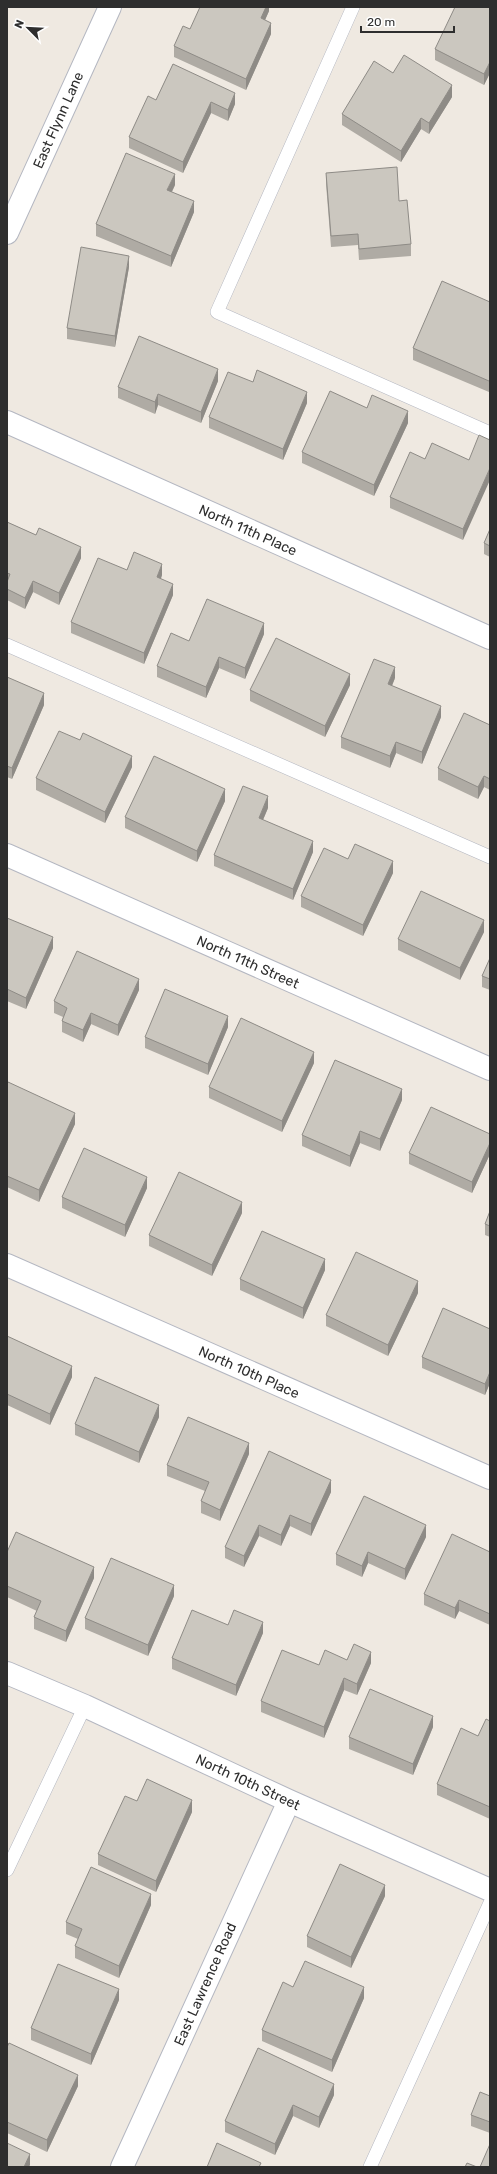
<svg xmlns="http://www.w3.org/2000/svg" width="497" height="2174" font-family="Rubik,sans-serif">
<rect width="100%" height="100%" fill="#efe9e1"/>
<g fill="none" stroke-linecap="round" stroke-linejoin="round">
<!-- lane casing -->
<g stroke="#b4b7c1" stroke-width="14">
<path id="lane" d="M353,7L217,312L490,433
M7,645L490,857
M7,1870L85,1706
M370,2167L490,1903"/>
</g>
<!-- street casing -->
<g stroke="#b4b7c1" stroke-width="24">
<path id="street" d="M7,233L110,7
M7,422L490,638
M7,855L490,1069
M7,1265L490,1478
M7,1673L85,1706L289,1801L490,1890
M122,2167L289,1801"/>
</g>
<!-- lane -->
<use href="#lane" stroke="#fff" stroke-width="13"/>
<!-- street -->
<use href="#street" stroke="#fff" stroke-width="22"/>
</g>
<!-- wall -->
<path fill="#afaba4" d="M269,7V11L265,20L271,34L246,90L174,57V46L190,29Z
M490,7V73L484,85L435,60V49Z
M173,64L235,104L228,121L211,113L183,173L129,148V137L156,100Z
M393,73L452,97L429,134L421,129L401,162L342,125V114Z
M326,173L399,201L411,244V256L359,260L358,245L331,247L326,184Z
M175,185L172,192L194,212L171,267L96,236V224Z
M129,267L115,347L67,339V328Z
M490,302V391L489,392L413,360V348Z
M218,381L201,423L158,405L155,414L118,398V387Z
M253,382L307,403L283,460L209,428V417Z
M367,408L408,423L374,496L302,463V452Z
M425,459L469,460L463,540L390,508V497Z
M7,522L36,535L81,558L59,605L33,592L25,609L7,600Z
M490,529V557L484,554V543Z
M127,570L162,575L161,579L173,595L144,664L71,633V622Z
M264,634L245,679L219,668L206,698L157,677V666L189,641Z
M7,677L44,705L12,779L7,777Z
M395,678L392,686L441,717L422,764L396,753L390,768L341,748V737Z
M350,685L325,737L250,701V690Z
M490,725V790L484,787L478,799L438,780V768Z
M132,767L105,823L36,790V778Z
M225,801L197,862L125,828V817Z
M268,808L263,820L313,852L293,900L214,866V855Z
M348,859L393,873L363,936L301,907V896Z
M7,918L53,948L26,1009L7,1001Z
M484,932L460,980L398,950V939Z
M490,958V990L482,987V976Z
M139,990L118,1036L91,1024L83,1042L62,1032V1021L63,1017L54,1013V1001Z
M228,1027L208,1075L145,1048V1037Z
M314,1063L282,1132L209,1098V1087Z
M7,1084L75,1124L39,1202L7,1187Z
M402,1100L380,1151L360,1143L350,1167L302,1146V1135Z
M490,1134V1154L472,1193L409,1164V1153Z
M147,1188L125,1237L62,1208V1197Z
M490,1211V1237L485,1235V1224Z
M242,1213L212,1276L149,1246V1235Z
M325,1270L303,1319L240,1290V1279Z
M418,1293L388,1356L326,1326V1315Z
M490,1329V1383L485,1395L422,1368V1357Z
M7,1336L72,1377L50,1425L7,1405Z
M159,1417L139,1463L75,1435V1424Z
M269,1451L331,1492L311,1536L290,1526L281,1546L259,1536L244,1567L225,1558V1547Z
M249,1454L220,1521L201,1513V1501L205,1491L167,1476V1465Z
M426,1537L405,1580L368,1563L362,1577L336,1565V1554Z
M7,1552L94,1578L66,1642L34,1629V1617L37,1611L7,1597Z
M490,1552V1625L459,1611L455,1619L424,1605V1594Z
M174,1596L148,1656L85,1629V1618Z
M228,1625L263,1633L236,1696L172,1669V1658Z
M347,1660L371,1663L357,1695L344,1690L324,1738L261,1712V1701L319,1665Z
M490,1721V1819L437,1795V1784L478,1736Z
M433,1727L413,1775L349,1749V1737Z
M137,1801L192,1812L156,1892L98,1865V1854Z
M385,1896L351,1968L307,1947V1936Z
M151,1905L119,1978L75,1958V1946L78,1939L66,1934V1922Z
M293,1987L364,1998L332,2072L262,2041V2030Z
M119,2000L91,2065L31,2040V2028Z
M7,2047L78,2086L47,2152L7,2133Z
M334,2095L319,2128L293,2116L275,2155L225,2132V2121Z
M490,2096V2133L471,2126V2115Z"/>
<!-- shaded-wall -->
<path fill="#8e8b86" d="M266,7H269V11L261,29V18Z
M271,23V34L246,90V79Z
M490,62V73L484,85V74Z
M452,85V97L429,134V123Z
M235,93V104L228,121V110Z
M211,102V113L183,173V162Z
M421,118V129L401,162V151Z
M175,174V185L167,201V190Z
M194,201V212L171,267V256Z
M129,256V267L115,347V336Z
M218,369V381L201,423V412Z
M490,380V391L489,392V381Z
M307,392V403L283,460V449Z
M158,394V405L155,414V402Z
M408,411V423L374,496V485Z
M490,468V480L463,540V529Z
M81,547V558L59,605V593Z
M162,564V575L157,588V577Z
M33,581V592L25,609V598Z
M173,584V595L144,664V653Z
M264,623V634L245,679V668Z
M219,657V668L206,698V687Z
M395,667V678L388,695V684Z
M350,674V685L325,737V726Z
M44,693V705L12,779V768Z
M441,706V717L422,764V752Z
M396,742V753L390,768V756Z
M132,756V767L105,823V812Z
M484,776V787L478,799V787Z
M225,789V801L197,862V851Z
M268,796V808L259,829V818Z
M313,841V852L293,900V889Z
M393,861V873L363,936V925Z
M484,920V932L460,980V968Z
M53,937V948L26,1009V998Z
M139,979V990L118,1036V1025Z
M91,1013V1024L83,1042V1030Z
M228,1016V1027L208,1075V1064Z
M314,1052V1063L282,1132V1121Z
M402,1089V1100L380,1151V1139Z
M75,1113V1124L39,1202V1190Z
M360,1131V1143L350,1167V1156Z
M490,1143V1154L472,1193V1182Z
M147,1177V1188L125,1237V1225Z
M242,1202V1213L212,1276V1265Z
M325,1259V1270L303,1319V1308Z
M418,1281V1293L388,1356V1345Z
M72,1366V1377L50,1425V1414Z
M490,1372V1383L485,1395V1384Z
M159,1405V1417L139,1463V1452Z
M249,1443V1454L220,1521V1510Z
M331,1480V1492L311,1536V1524Z
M290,1515V1526L281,1546V1535Z
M259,1525V1536L244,1567V1556Z
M426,1525V1537L405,1580V1569Z
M368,1552V1563L362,1577V1566Z
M94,1567V1578L66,1642V1631Z
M174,1585V1596L148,1656V1645Z
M459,1600V1611L455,1619V1608Z
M263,1622V1633L236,1696V1685Z
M371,1652V1663L357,1695V1684Z
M344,1678V1690L324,1738V1727Z
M433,1716V1727L413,1775V1764Z
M192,1800V1812L156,1892V1881Z
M385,1885V1896L351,1968V1957Z
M151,1894V1905L119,1978V1966Z
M364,1987V1998L332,2072V2060Z
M119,1989V2000L91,2065V2054Z
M78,2075V2086L47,2152V2140Z
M334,2084V2095L319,2128V2117Z
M293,2105V2116L275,2155V2144Z
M30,2154V2165L29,2167H24Z"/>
<!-- building -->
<path fill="#cbc7bf" stroke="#8e8b86" d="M200,7H266L261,18L271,23L246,79L174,46L183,26L190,29Z
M455,7H490V62L484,74L435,49Z
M404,55L452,85L429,123L421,118L401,151L342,114L374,61L393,73Z
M173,64L235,93L228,110L211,102L183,162L129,137L148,96L156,100Z
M126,153L175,174L167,190L194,201L171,256L96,224Z
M397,167L399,201L407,200L411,244L359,249L358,234L331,236L326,173Z
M81,247L129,256L115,336L67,328Z
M442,281L490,302V380L489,381L413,348Z
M139,336L218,369L201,412L158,394L155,402L118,387Z
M257,370L307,392L283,449L209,417L228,372L253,382Z
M330,391L367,408L372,395L408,411L374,485L302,452Z
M479,435L490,440V468L463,529L390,497L410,452L425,459L432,443L469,460Z
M7,522L36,535L39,528L81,547L59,593L33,581L25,598L7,589V582L10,574L7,573Z
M490,529V546L484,543Z
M134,552L162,564L157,577L173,584L144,653L71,622L98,558L127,570Z
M207,599L264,623L245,668L219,657L206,687L157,666L171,633L189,641Z
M276,638L350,674L325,726L250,690Z
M374,659L395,667L388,684L441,706L422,752L396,742L390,756L341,737Z
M7,677L44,693L12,768L7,766Z
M464,713L490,725V779L484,776L478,787L438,768Z
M59,731L80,740L83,733L132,756L105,812L36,778Z
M154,756L225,789L197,851L125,817Z
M243,786L268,796L259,818L313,841L293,889L214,855Z
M355,844L393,861L363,925L301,896L324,848L348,859Z
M421,891L484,920L460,968L398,939Z
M7,918L53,937L26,998L7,989Z
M77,951L139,979L118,1025L91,1013L83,1030L62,1021L67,1008L54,1001Z
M490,958V979L482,976Z
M165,989L228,1016L208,1064L145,1037Z
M241,1018L314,1052L282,1121L209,1087Z
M335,1060L402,1089L380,1139L360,1131L350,1156L302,1135Z
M8,1082L75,1113L39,1190L7,1176V1084Z
M431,1107L490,1134V1143L472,1182L409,1153Z
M84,1148L147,1177L125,1225L62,1197Z
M179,1172L242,1202L212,1265L149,1235Z
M490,1211V1226L485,1224Z
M262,1231L325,1259L303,1308L240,1279Z
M356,1252L418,1281L388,1345L326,1315Z
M443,1308L490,1329V1372L485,1384L422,1357Z
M7,1336L72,1366L50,1414L7,1394Z
M95,1377L159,1405L139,1452L75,1424Z
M188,1417L249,1443L220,1510L201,1501L209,1482L167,1465Z
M269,1451L331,1480L311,1524L290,1515L281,1535L259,1525L244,1556L225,1547Z
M364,1496L426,1525L405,1569L368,1552L362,1566L336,1554Z
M16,1532L94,1567L66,1631L34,1617L41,1601L7,1586V1552Z
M452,1534L490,1552V1614L459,1600L455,1608L424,1594Z
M111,1558L174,1585L148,1645L85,1618Z
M192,1610L228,1625L234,1610L263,1622L236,1685L172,1658Z
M354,1644L371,1652L357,1684L344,1678L324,1727L261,1701L282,1650L319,1665L325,1650L347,1660Z
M370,1689L433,1716L413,1764L349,1737Z
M486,1719L490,1721V1807L437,1784L461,1728L478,1736Z
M147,1779L192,1800L156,1881L98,1854L125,1796L137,1801Z
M340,1864L385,1885L351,1957L307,1936Z
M91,1867L151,1894L119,1966L75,1946L82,1929L66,1922Z
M305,1961L364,1987L332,2060L262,2030L283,1982L293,1987Z
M58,1964L119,1989L91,2054L31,2028Z
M9,2043L78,2075L47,2140L7,2122V2047Z
M258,2048L334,2084L319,2117L293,2105L275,2144L225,2121Z
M480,2092L490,2096V2122L471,2115Z
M7,2143L30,2154L24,2167H7Z
M217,2143L261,2163L259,2167H207Z
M490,2144V2167H480Z
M467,2163L477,2167H465Z"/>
<g text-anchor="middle" stroke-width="3" stroke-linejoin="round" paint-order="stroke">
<!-- street labels -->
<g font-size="14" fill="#2e2e2e" stroke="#fff">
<text transform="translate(58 120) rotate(-66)" y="5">East Flynn Lane</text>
<text transform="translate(248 530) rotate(24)" y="5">North 11th Place</text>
<text transform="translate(248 962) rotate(24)" y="5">North 11th Street</text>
<text transform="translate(249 1372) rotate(24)" y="5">North 10th Place</text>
<text transform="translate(248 1782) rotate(25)" y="5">North 10th Street</text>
<text transform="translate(205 1984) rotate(-66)" y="5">East Lawrence Road</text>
</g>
</g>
<!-- border -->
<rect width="497" height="2174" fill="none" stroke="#2e2e2e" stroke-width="16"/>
<!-- north arrow -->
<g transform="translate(28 28) rotate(294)" stroke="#ffffff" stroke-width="3" paint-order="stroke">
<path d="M0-3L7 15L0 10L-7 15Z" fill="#2e2e2e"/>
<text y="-6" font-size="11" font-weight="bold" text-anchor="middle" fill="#2e2e2e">N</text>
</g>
<!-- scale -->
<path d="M361 26v6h93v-6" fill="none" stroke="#2e2e2e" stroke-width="2"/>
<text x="367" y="26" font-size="12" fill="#2e2e2e" stroke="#ffffff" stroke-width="3" paint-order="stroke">20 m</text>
</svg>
